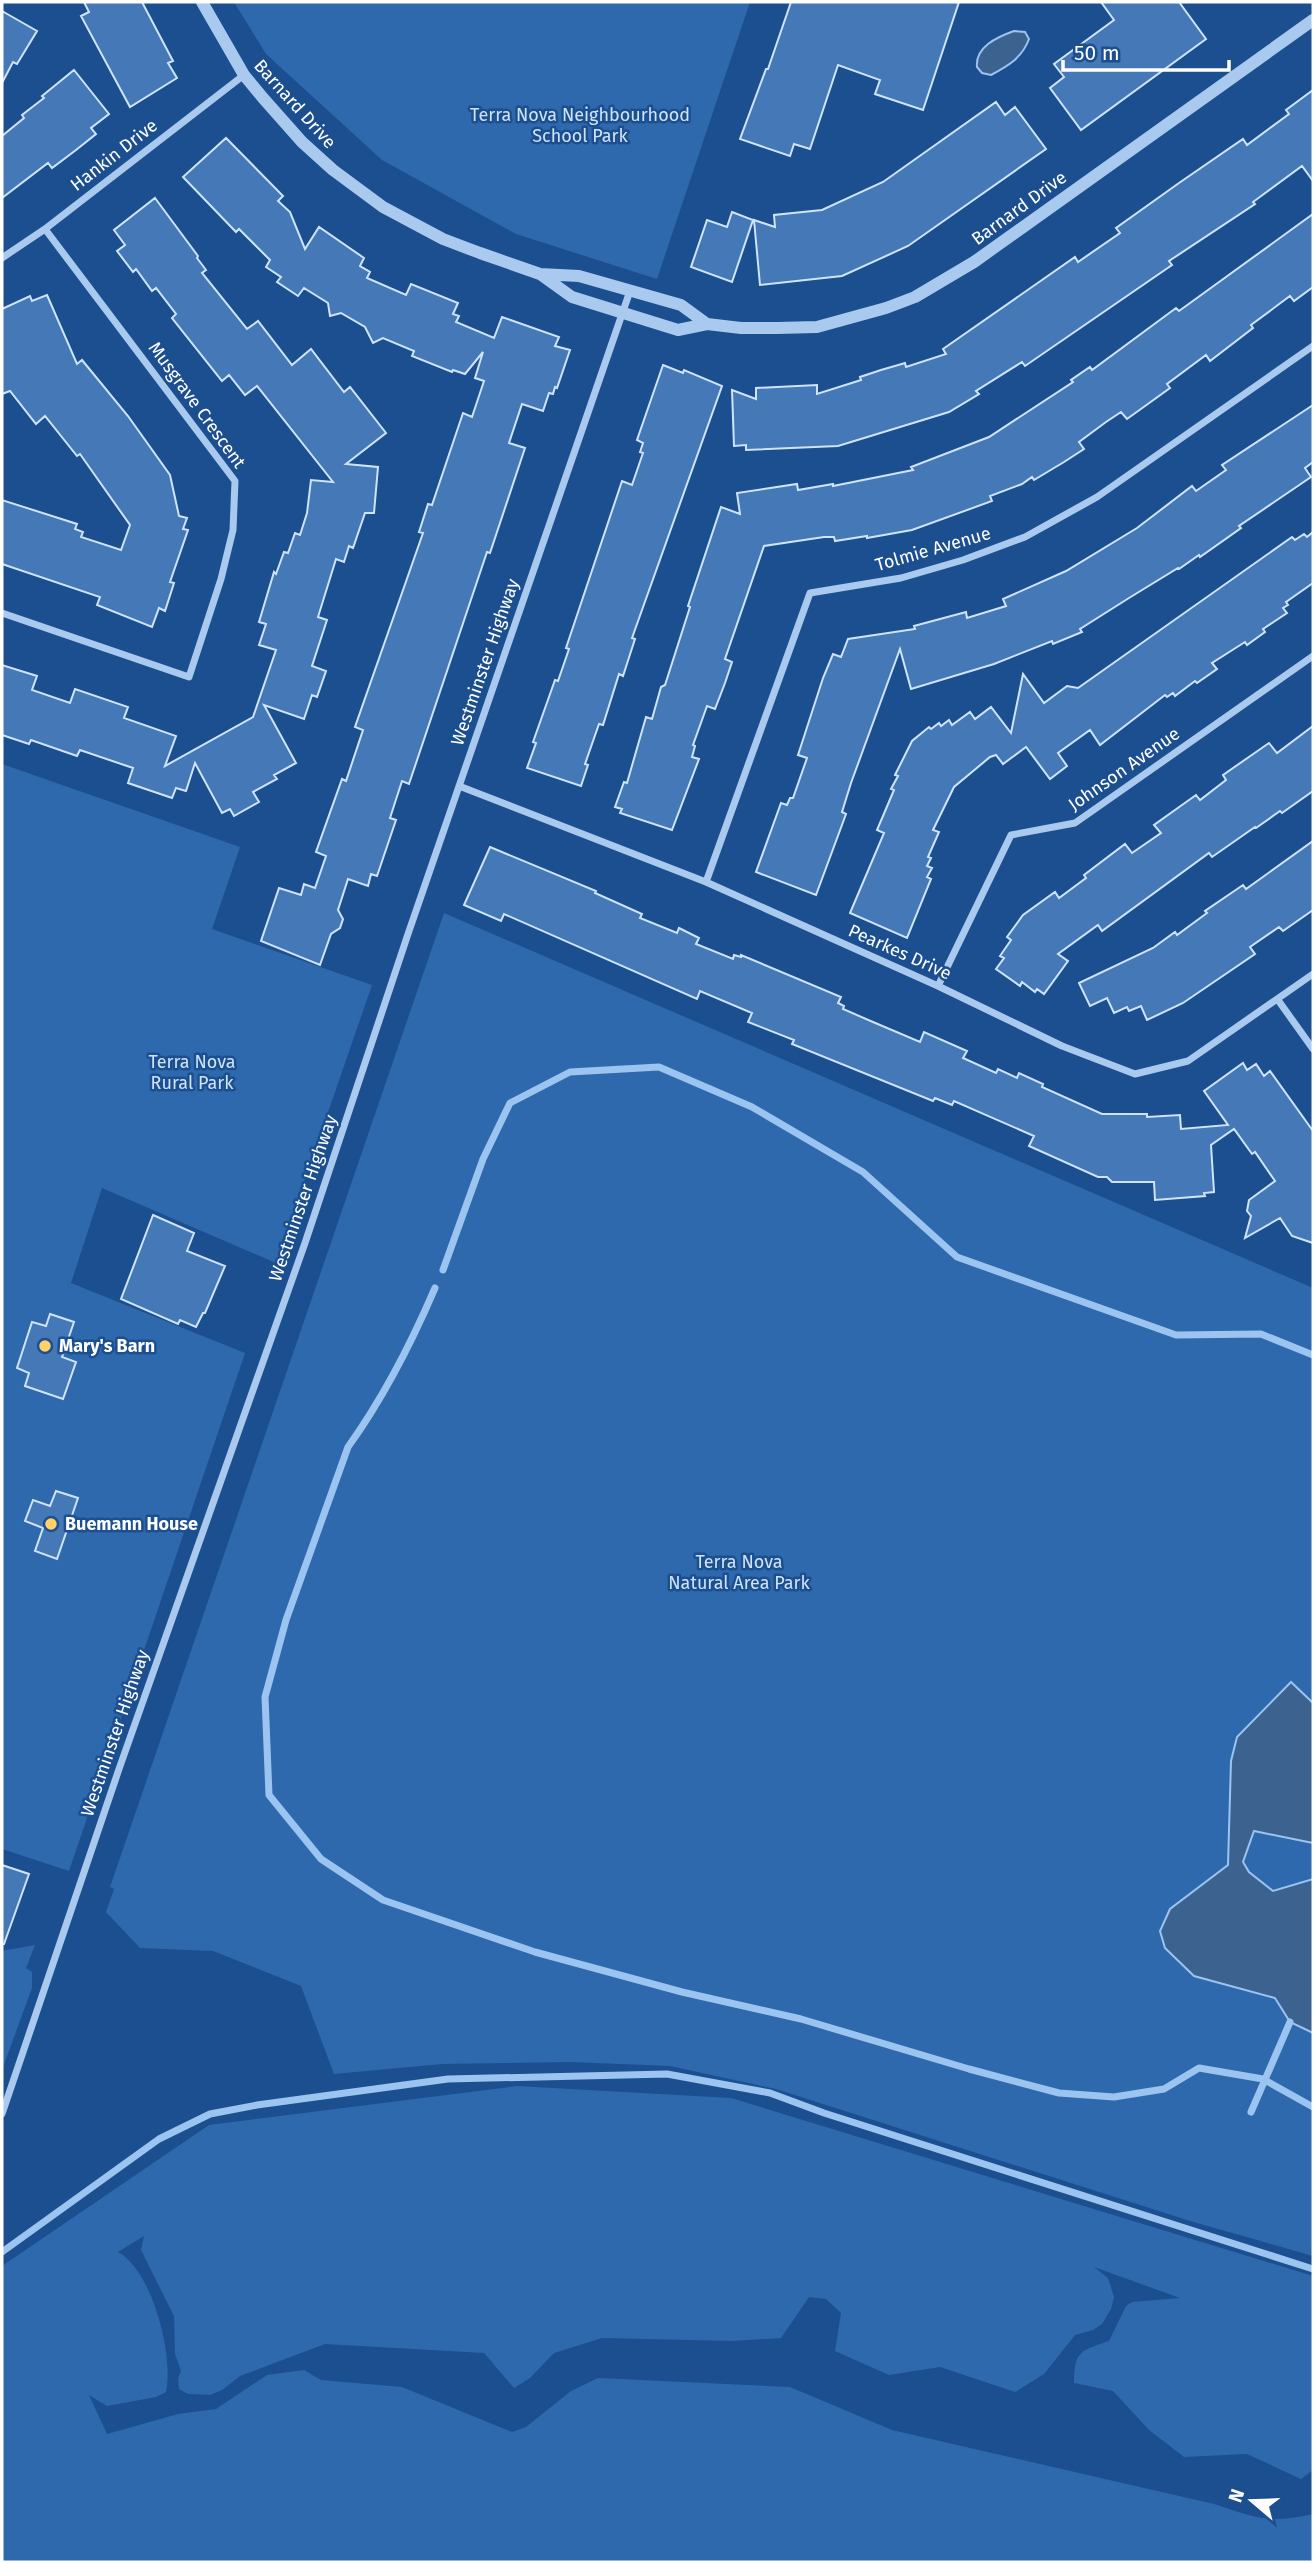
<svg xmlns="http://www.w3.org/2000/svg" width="1315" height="2564" font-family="'Fira Sans',sans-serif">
<rect width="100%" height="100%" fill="#1b4f8f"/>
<!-- green -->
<path fill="#2e69ad" d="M234,2H750L657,279L516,234L382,160L266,54Z
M2,764L240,847L212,929L372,985L276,1263L102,1188L71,1283L245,1353L69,1871L2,1849Z
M444,913L1313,1288V2256L1190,2221L776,2089L670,2066L570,2062L442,2064L334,2074L301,1986L213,1951L140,1948L106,1912L114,1889L110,1887Z
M35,1945L26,1968L32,1972V1988L2,2070V1951Z
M517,2086L731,2098L1313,2276V2470L1301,2479L1247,2454L1184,2457L1149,2430L1113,2391L1074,2383C1074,2350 1081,2351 1109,2341L1126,2306L1132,2302L1180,2298L1094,2267L1108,2278L1114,2297L1111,2309L1102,2324L1093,2330L1075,2335L1044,2374L1015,2392L940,2367L889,2375L835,2351L841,2313L826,2299L809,2297L781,2338L732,2341L602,2338L554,2353L530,2378L514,2388L484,2353L325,2344L240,2376L222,2390L210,2395L188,2394L179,2389L178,2378L181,2371L175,2354L174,2316L141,2250L144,2236L118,2252C152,2270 174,2355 166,2392L156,2397L107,2406L89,2395L107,2434L178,2414L216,2409L267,2375L304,2370L321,2380L402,2387L512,2432L526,2427L571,2391L598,2378L790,2387L892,2430L1214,2504C1256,2518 1269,2524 1313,2514V2562H2V2266L209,2125Z"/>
<!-- water -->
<path fill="#3c6290" stroke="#9cc4f0" stroke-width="2" d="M1014,31L1025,32L1029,39C1022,58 1008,66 991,75L982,73L977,67C975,47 997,37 1014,31Z
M1291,1682L1313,1703V1843L1254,1831L1243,1862L1249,1872L1273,1891L1313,1879V2033L1290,2022L1275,1998L1194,1976L1165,1948L1160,1931L1170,1909L1228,1865L1231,1761L1237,1737Z"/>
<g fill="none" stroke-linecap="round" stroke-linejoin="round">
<!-- stream -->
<path stroke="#9cc4f0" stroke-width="7" d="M443,1270L483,1159L510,1103L570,1072L659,1067L752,1107L863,1172L957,1257L1176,1335L1261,1334L1313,1355
M435,1288C411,1344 384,1397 348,1447L286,1620L265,1697L269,1795L321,1859L383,1900L535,1952L682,1992L801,2019L969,2069L1059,2093L1114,2097L1164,2089L1199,2068L1263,2079L1313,2107
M1251,2112L1290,2022
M2,2252L159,2139L210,2114L257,2105L448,2079L667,2074L770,2093L824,2113L1313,2269"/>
</g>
<!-- building -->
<path fill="#4478b7" stroke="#cfe3fa" stroke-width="2" d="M84,2H142L173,61L168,63L177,78L130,107L81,16L89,12Z
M791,2H959L923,110L875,94L880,80L838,65L810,149L794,144L790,156L740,139L766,69H768Z
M1101,2H1179L1206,39L1081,130L1050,88L1064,77L1054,64L1114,20Z
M2,11L37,31L17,64L13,62L2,83Z
M74,70L109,114L91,128L96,134L76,150L52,168L48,163L2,198V136L24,118L22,115L44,98L42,96Z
M1313,90V181L1302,166L1253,202L1255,204L1169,261L1172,265L1025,366L1022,362L976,391L979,394L949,412L838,446L746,450V445L734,446L732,390L756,399V388L817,385V394L861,380L860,377L881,370L905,363L906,367L946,354L943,349L1075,257L1078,262L1120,233L1116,228L1179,183L1243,139L1247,145L1289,114L1286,110Z
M996,102L1005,115L1015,107L1046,149L908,246L842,276L760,285L754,220L775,227L774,215L822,210L883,182Z
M226,138L283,196L278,201L290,212L305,249L319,227L364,258L360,266L370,272L367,278L406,295L411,284L458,303L453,314L459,316L456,322L494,338L502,317L559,337L555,346L570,350L557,388L555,387L553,394L549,393L543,411L522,404L509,443L525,448L490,553L487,552L409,784L402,781L390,818L396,820L377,876L371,874L368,886L348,879L338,910L343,919L340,928L331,934L320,965L261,941L279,888L301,895L304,884L315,888L326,856L316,852L342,779L346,781L363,730L355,727L423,533L419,532L428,504L432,505L463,413L472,417L484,381L475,378L483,352L465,374L453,370L452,372L412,356L414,351L383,338L373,343L365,327L341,313L330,316L328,303L304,288L298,296L277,282L281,277L266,267L270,260L239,229L236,232L183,177Z
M155,198L198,256L197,258L206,270L202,273L247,329L258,321L292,365L311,349L344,392L350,387L386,433L346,464L378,467L374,513H365L353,548L349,546L344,562L336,559L318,617L327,620L312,666L326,671L317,697L312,695L304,719L264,705L296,763L274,775L277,779L253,792L259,802L234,816L230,809L222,813L195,763L186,791L176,788L172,798L128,783L133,768L80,750L77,756L31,740L29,744L2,735V665L37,676L32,690L70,703L75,689L128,707L124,718L176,736L165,766L253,717L276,650L259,645L266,624L259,622L274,572L276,574L284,552L288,553L295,533L300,535L307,513L311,480L333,482L257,386L245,395L229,375L222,381L172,318L176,314L156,288L152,291L136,269L133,272L117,251L125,245L114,230Z
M732,212L753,220L732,282L691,267L707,220L727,227Z
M1313,214V287L1294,301L1290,296L1251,325L1253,328L1210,361L1206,355L1167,384L1170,388L1127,419L1121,412L1106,422L1079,442L1084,449L1064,462L1034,480L1032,477L1022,484L990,496L992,501L912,530L867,538V536L835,541L834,537H824L764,546L725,659L732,662L725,683L715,709L707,706L693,745L695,746L692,757L699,759L672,830L620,813L622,809L615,807L624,782L627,783L646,717L652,719L661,687L665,685L690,607L688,606L721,507L740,514L737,493L797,484L798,490L833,484V486L913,470L911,467L989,437L1073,382L1071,380L1090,367L1092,370L1176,308L1179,311Z
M47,295L77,364L82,360L128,416L170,475L179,516L187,518L183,529L188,530L170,582L174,583L165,611L159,608L152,627L97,605L100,597L2,564V500L77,524L75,529L83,532L81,537L121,550L130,525L80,454L77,456L45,416L36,424L10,391L2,394V309L30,296L32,301Z
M663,365L683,373L684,370L722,386L632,638L635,639L623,676L619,674L603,725L599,724L585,764L588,765L581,786L527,768L536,743L533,742L555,680L558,681L569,649L566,648L622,481L632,485L643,453L640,452L643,443L637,440Z
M1313,405V462L1305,468L1311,477L1239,526L1241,528L1200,557L1199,555L1179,569L1178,568L1129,598L1080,629L1082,632L1053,644L1052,641L994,664L911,689L900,649L851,783L842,812L846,814L816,895L756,872L781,803L787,805L790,798H793L807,758L798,755L823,678L833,654L841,657L848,639L915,629L914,626L966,612L967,618L1006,606L1003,599L1066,571L1137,528L1192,486L1196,491L1226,470L1222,465Z
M1313,532V583L1286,602L1288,605L1283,608L1287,613L1263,629L1265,632L1247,645L1245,642L1212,663L1217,669L1197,683L1195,681L1175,696L1173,693L1167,697L1165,695L1100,745L1090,730L1058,753L1067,766L1050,779L1026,747L1003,764L996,755L990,757L954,787L933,830L939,832L928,857L931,858L927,866L932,868L927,877L931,879L907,938L850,913L884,833L877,830L894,790L891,789L898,776L895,775L912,741L929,727L931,729L939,723L941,726L949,720L952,725L970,712L975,719L991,707L1011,733L1023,674L1044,703L1067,686L1078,688L1292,537L1295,540L1304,534L1307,537Z
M1313,726V791L1282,813L1280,811L1256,828L1255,827L1212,857L1209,853L1102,931L1098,925L1058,954L1068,961L1044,994L1037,989L1035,992L1022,982L1020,986L996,969L1004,958L1000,956L1011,940L1007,937L1023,915L1055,892L1059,898L1086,878L1084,875L1125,844L1132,853L1161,833L1154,825L1196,795L1200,800L1226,780L1223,775L1269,743L1277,753Z
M1313,841V910L1283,931L1279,927L1250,947L1255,954L1183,1003L1147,1020L1141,1006L1129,1011L1127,1007L1114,1013L1107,998L1090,1006L1079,983L1153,948L1175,932L1177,935L1207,913L1205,911L1243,885L1246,889Z
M490,847L596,891L595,893L642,914L640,918L677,933L679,928L699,938L696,944L733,959L734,955L741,957V955L841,997L838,1003L844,1006L843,1009L873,1022L920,1042L924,1032L967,1051L963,1058L996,1073L998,1069L1017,1078L1019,1073L1043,1084L1042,1087L1102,1114H1147V1117L1180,1115L1181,1129L1228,1125L1204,1091L1243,1063L1247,1070L1256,1064L1264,1076L1270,1071L1313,1131V1243L1292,1236L1280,1218L1245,1238L1251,1216L1247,1211L1249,1200L1275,1181L1255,1152L1252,1154L1234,1129L1211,1145L1214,1192L1204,1193L1205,1196L1155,1200L1154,1182H1112L1107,1177H1098L1029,1146L1034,1136L954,1101L952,1105L935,1098L933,1101L792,1044L794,1040L748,1022L752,1013L700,991L697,999L504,914L501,921L464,905Z
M153,1215L194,1233L187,1251L225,1266L205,1313H203L196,1327L180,1320L178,1324L121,1299Z
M50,1314L74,1322L62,1357L76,1362L63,1399L25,1386L29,1373L17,1368L32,1322L46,1326Z
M56,1491L78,1498L57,1559L35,1551L43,1528L25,1521L33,1500L50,1506Z
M2,1865L29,1874L4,1944H2Z"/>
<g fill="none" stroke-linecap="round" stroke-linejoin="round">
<!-- minor -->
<path stroke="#a9c9ee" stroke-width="7" d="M2,258L45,229L244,75
M2,613L189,677L221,579L233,530L235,481L45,229
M459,786L706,882L938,986L1062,1046L1135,1074L1188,1061L1313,974
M706,882L810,593L901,578L963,560L1025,537L1097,497L1313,346
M938,986L1011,835L1075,823L1313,656
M1278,1000L1313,1049
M2,2114L119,1769L305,1243L408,934L630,291"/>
<!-- tertiary -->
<path stroke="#a9c9ee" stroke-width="12" d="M202,2L244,75L263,98L302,142L333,170L383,207L443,239L480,253L540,274L579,276L681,305L707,324
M540,274L572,297L678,330L707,324L741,328H777L817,327L886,308L915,297L974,262L1313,20"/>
</g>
<!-- markers -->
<g fill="#ffd166" stroke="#1b4f8f" stroke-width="2.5">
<circle cx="45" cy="1346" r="7"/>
<circle cx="51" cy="1524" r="7"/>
</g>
<g text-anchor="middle" stroke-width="5" stroke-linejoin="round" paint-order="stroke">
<!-- street labels -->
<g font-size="18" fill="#fff" stroke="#1b4f8f">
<text transform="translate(295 104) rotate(48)" y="6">Barnard Drive</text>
<text transform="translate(114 155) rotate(-38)" y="6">Hankin Drive</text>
<text transform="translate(1019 208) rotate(-36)" y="6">Barnard Drive</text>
<text transform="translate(197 405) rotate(54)" y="6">Musgrave Crescent</text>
<text transform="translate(933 549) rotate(-16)" y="6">Tolmie Avenue</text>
<text transform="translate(485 662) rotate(-71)" y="6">Westminster Highway</text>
<text transform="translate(1124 769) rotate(-35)" y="6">Johnson Avenue</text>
<text transform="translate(900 952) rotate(24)" y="6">Pearkes Drive</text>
<text transform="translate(303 1198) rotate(-71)" y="6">Westminster Highway</text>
<text transform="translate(115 1733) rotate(-71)" y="6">Westminster Highway</text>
</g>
<!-- park labels -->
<g font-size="18" fill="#cfe3fa" stroke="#1b4f8f">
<text x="580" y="121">Terra Nova Neighbourhood<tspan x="580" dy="21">School Park</tspan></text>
<text x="192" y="1068">Terra Nova<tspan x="192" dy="21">Rural Park</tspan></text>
<text x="739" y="1568">Terra Nova<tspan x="739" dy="21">Natural Area Park</tspan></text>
</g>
<!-- poi labels -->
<g font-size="18" font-weight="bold" fill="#fff" stroke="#1b4f8f" text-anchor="start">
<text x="59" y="1352">Mary's Barn</text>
<text x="65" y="1530">Buemann House</text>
</g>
</g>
<!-- border -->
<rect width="1315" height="2564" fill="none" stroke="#ffffff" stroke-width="7"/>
<!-- north arrow -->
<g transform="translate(1252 2501) rotate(289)" stroke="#1b4f8f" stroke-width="5" paint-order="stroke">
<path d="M0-5L12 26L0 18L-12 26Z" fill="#ffffff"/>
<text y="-10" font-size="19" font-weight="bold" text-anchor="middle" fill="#ffffff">N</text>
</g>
<!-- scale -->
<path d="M1063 60v10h166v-10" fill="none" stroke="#ffffff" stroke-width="3.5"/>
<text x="1074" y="60" font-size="21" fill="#ffffff" stroke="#1b4f8f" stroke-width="5" paint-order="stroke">50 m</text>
</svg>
